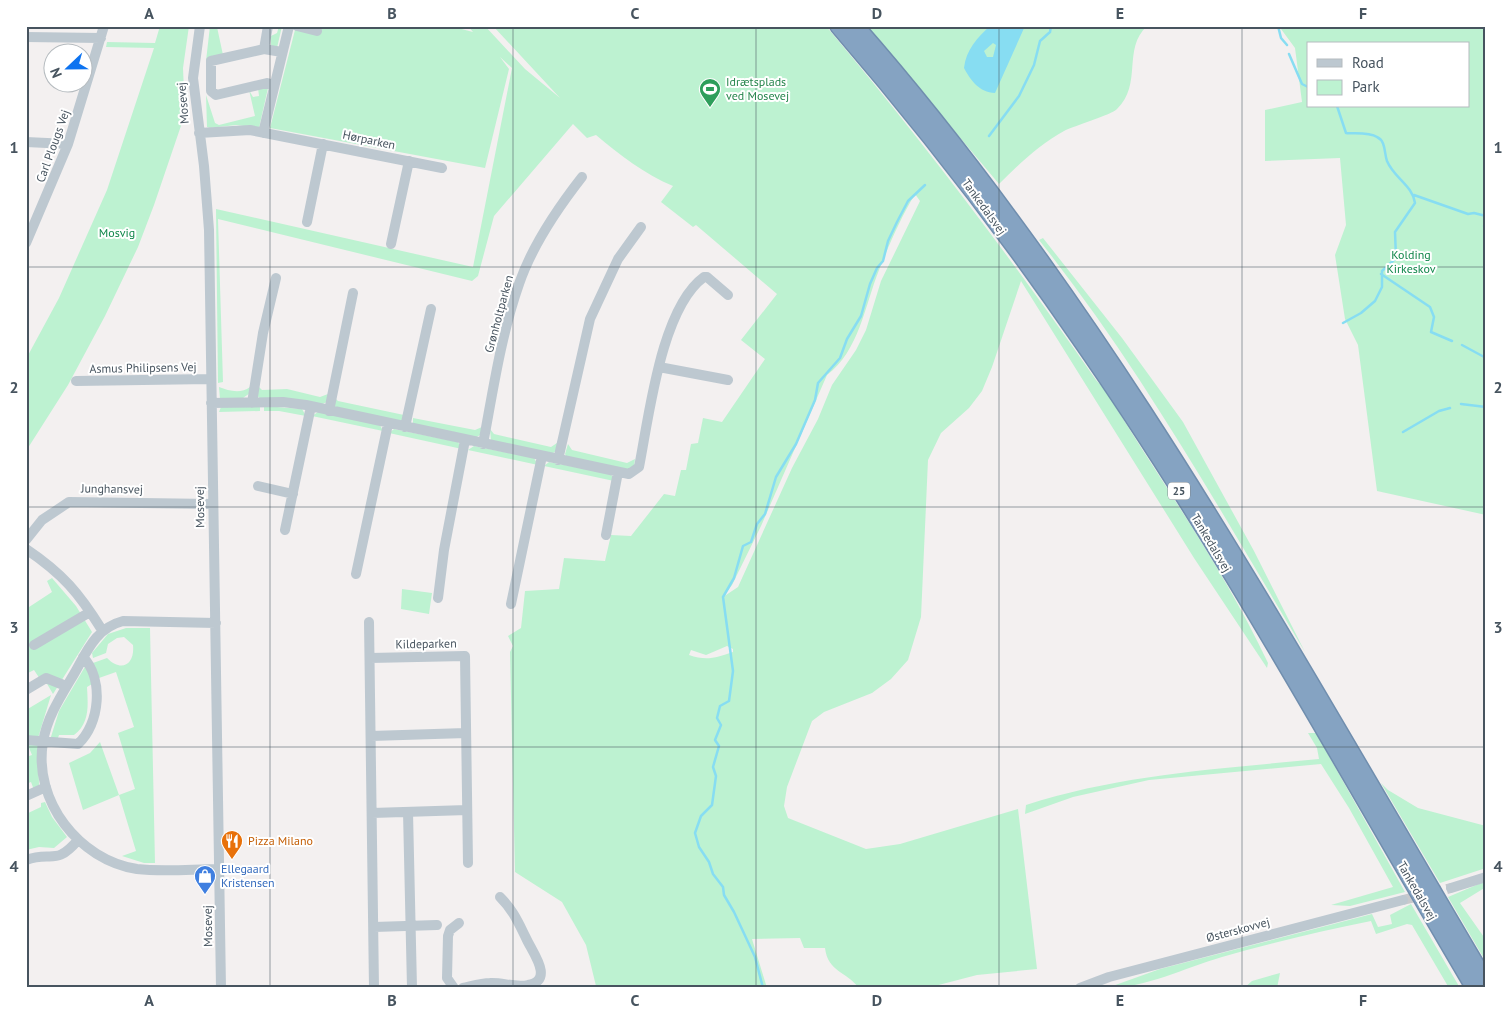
<svg xmlns="http://www.w3.org/2000/svg" width="1512" height="1014" font-family="'PT Sans',sans-serif">
<rect width="100%" height="100%" fill="#f3f0f0"/>
<!-- green -->
<path fill="#bdf2d1" fill-rule="evenodd" d="M160,26H189L183,68L185,114L154,205L138,247L105,316L68,385L26,451V359L59,298L107,190L154,48L106,47L107,42L155,43Z
M210,26L217,27L223,55L206,61Z
M279,26H282L277,48L271,46V36L277,33Z
M296,26H450L473,32L468,26H485L525,69L560,98L493,26H826C922,140 1011,258 1096,380L1106,391C1160,481 1223,567 1268,663L1267,668L1194,558L1021,281L992,367L982,391L969,408L941,433L928,460L921,617L908,660L891,679L872,693L824,712L812,721L787,787L784,806L788,818L866,849L900,844L1018,809L1037,969L977,975L927,988H859C846,971 828,972 825,948H804L800,938L752,939L767,988H593L596,986L586,945L562,902L515,872L510,652L513,646L508,636L521,628L525,591L559,589L564,558L605,561L611,535L631,536L664,494L675,496L681,470H686L691,444L698,443L703,418L722,422L765,359L741,340L777,294L696,225L693,227L661,202L673,186C644,174 620,155 596,135L587,138L573,124L494,216L478,276L472,281L218,219L223,382L218,383L216,209L473,267L512,68L500,57L509,69L485,168L270,128ZM915,194L920,201L881,281L866,330L856,350L832,385L818,419L792,468L738,587L723,597L732,585L761,526L827,375C859,351 865,305 879,270C889,245 901,217 915,194ZM727,646L733,649V652C716,658 706,661 689,655L691,650L706,655Z
M866,26H1147C1122,49 1143,84 1117,109C1111,115 1076,125 1064,131C1040,144 1019,164 999,184Z
M1281,26H1486V515L1377,491L1358,345L1345,319L1335,255L1346,225L1340,158L1265,161V110L1302,102L1295,48L1281,29ZM1308,44H1468V106H1308Z
M258,88H268L259,128L236,125L210,128L207,127L206,95L215,123L219,125L255,116L249,90L253,97L259,96Z
M1043,238L1122,338L1183,422L1254,551L1305,652C1221,512 1141,368 1039,240Z
M258,386L262,390L287,389L320,397L328,394L327,402L320,405L260,398L257,396Z
M219,387C229,391 241,394 250,387V393L243,398L220,399Z
M335,398L338,401L404,415V418L399,422L336,409L333,403Z
M260,405V411L219,412L221,407Z
M264,406L302,409L306,416L279,411H264Z
M318,412L380,425L383,431L312,416Z
M413,418L475,430L482,427L480,435L475,438L413,424Z
M394,429L458,442L462,449L389,433Z
M490,429L494,434L551,447L557,443V450L552,454L491,441Z
M568,444L572,450L627,463L635,459L634,467L626,470L567,458L565,454Z
M474,446L534,458L538,465L468,450Z
M549,462L611,474L614,481L544,466Z
M52,578L76,606L92,632L53,694L43,677L40,679L34,670L26,674V609L52,592L47,581Z
M402,589L432,593L429,614L401,609Z
M126,628H150L155,863H144L122,856L136,851L119,795L83,810L69,763L90,753L100,742L119,795L135,789L118,733L134,727L116,672L99,678L93,663L107,658C122,673 135,664 133,645L124,637L117,638L108,644L106,653L93,658L92,653L108,634Z
M86,665L92,684L87,687C88,705 90,723 74,735H59L57,741L50,740L59,711Z
M51,695L38,738L26,739V710Z
M1308,733H1316L1405,892L1350,906L1331,905L1393,887L1349,808L1321,764L1149,780L1073,797L1025,814L1026,805C1122,774 1218,769 1319,759L1317,748Z
M27,743L38,744L39,785L34,790L31,782L26,784V757L32,755Z
M1381,783L1388,790L1418,808L1486,826V868L1440,883Z
M45,802L52,817L67,837L54,848L39,847L26,850V814L41,807V803Z
M1486,881V887L1460,903L1486,940V962L1448,897Z
M1411,904L1460,988H1449L1412,925L1407,924L1376,934L1371,921C1321,931 1271,943 1222,957C1184,968 1146,988 1107,988L1160,969L1372,914L1378,927L1392,924L1390,915Z
M1280,973L1277,988H1244L1252,981Z"/>
<!-- water -->
<path fill="#87ddf2" fill-rule="evenodd" d="M990,26H1025L995,93C979,92 971,81 964,68C966,50 977,38 990,26ZM993,43L996,45L993,57H987L984,51Z"/>
<g fill="none" stroke-linecap="round" stroke-linejoin="round">
<!-- stream -->
<path stroke="#87ddf2" stroke-width="2.5" d="M1278,26L1281,38L1287,45
M1289,54L1302,84L1308,87
M1337,106L1346,133C1355,134 1369,132 1377,137C1386,141 1384,153 1387,161C1394,178 1413,186 1415,203L1395,232L1396,258L1382,271V287L1375,301L1361,313L1343,323
M989,136L1019,96L1034,65L1040,41L1050,32L1051,26
M1414,195L1468,214L1474,213L1486,216
M1484,226H1486
M1381,274L1430,307L1434,317L1431,332L1452,341
M1462,345L1486,358
M1461,404L1486,407
M1403,432L1439,411L1450,408
M763,988L755,957L734,912L724,895L723,887L713,874L709,862L699,847L695,833L701,816L712,805L716,776L713,767L719,746L715,740L721,725L717,718L720,706L729,701L733,671L723,597L734,578L743,546L751,542L757,524L765,514L776,477L796,444L815,400L818,383L840,358L847,339L861,316L870,284L877,268L883,261L888,241L897,222L908,201L925,185"/>
<!-- minor-tunnel -->
<path stroke="#c8c9cc" stroke-width="10" stroke-dasharray="10 5" stroke-linecap="butt" d="M1403,900L1451,888"/>
<!-- highway casing -->
<g stroke="#708eae" stroke-width="18">
<path id="highway" d="M838,26C924,126 1005,230 1079,338C1224,546 1345,770 1474,988
M856,26C1109,314 1291,653 1486,981"/>
</g>
<!-- minor -->
<path stroke="#bdc8d0" stroke-width="10" d="M200,26L193,78L204,166L209,230L221,988
M297,26L317,31
M26,37L101,38
M264,49L268,26
M274,85L267,83L216,95L211,91V61L264,49L282,52
M199,133L250,130L442,168
M263,133L289,26
M26,142L68,144
M307,222L323,144
M26,243L68,144L104,26
M391,244L409,161
M659,367L728,380
M76,381L210,379
M211,403L283,402L306,405L629,474L639,467C649,417 661,308 704,277H707L728,295
M252,403L263,333L276,278
M329,411L353,293
M405,427L431,309
M483,444C493,391 501,335 519,284C532,246 557,209 582,177
M558,460L590,319L618,259L641,227
M258,486L293,494
M285,530L311,406
M606,535L618,472
M26,540L42,520L69,502L213,504
M26,549C63,574 79,593 102,630
M356,574L388,424
M438,598L444,550L465,440
M511,604L542,456
M369,622L374,988
M216,623L123,621C96,628 87,651 74,674C61,696 47,717 43,742C33,801 79,860 137,869C164,872 193,869 220,869
M34,645L90,612
M370,658L465,656L468,863
M26,690L46,678L66,686
M371,736L466,733
M26,740L78,744C100,724 104,679 83,657
M26,796L46,787
M408,812L412,988
M372,813L467,810
M26,860C52,850 55,867 78,840
M1451,888L1486,877
M374,927L437,925
M454,988L447,978L448,936L450,930L459,923
M463,988C472,986 481,983 490,983C502,982 515,988 528,985C555,980 532,952 526,938C518,922 513,910 500,897
M1080,988L1109,977L1403,900"/>
<!-- highway -->
<use href="#highway" stroke="#85a3c2" stroke-width="15"/>
</g>
<!-- grid -->
<path fill="none" stroke="#47545f" stroke-width="1" stroke-opacity="0.55" d="M270,26V988M513,26V988M756,26V988M999,26V988M1242,26V988M26,267H1486M26,507H1486M26,747H1486"/>
<!-- icons -->
<defs>
<g id="stadium-pin" transform="scale(1.125)"><path d="M0 17L-7.5 6A9.5 9.5 0 1 1 7.5 6Z" fill="#2e9e5b" stroke="#fff"/><path d="M0-5a6.5 5 0 1 0 0 10a6.5 5 0 1 0 0-10ZM-3.5-1.8h7v3.6h-7Z" fill="#fff"/></g>
<g id="restaurant-pin" transform="scale(1.125)"><path d="M0 17L-7.5 6A9.5 9.5 0 1 1 7.5 6Z" fill="#e8710a" stroke="#fff"/><path d="M-5-6h1v4h1v-4h1v4h1v-4h1v5L-1.5 .5V6h-2V.5L-5-1ZM5-6V6H3V1.5H1.5Q1.5-4 5-6Z" fill="#fff"/></g>
<g id="shop-pin" transform="scale(1.125)"><path d="M0 17L-7.5 6A9.5 9.5 0 1 1 7.5 6Z" fill="#3f7fe0" stroke="#fff"/><path d="M-5-2.5h2.3a2.7 3.5 0 0 1 5.4 0H5L5.5 6h-11ZM-1.5-2.5h3a1.5 2.3 0 0 0-3 0Z" fill="#fff"/></g>
</defs>
<g fill-rule="evenodd">
<use href="#stadium-pin" x="710" y="89"/>
<use href="#restaurant-pin" x="232" y="841"/>
<use href="#shop-pin" x="205" y="876"/>
</g>
<g text-anchor="middle" stroke-width="4" stroke-linejoin="round" paint-order="stroke">
<!-- shield labels -->
<rect fill="#fff" stroke="#7e878f" stroke-width="1" x="1168" y="482.5" width="22" height="17" rx="4"/>
<g font-size="11" font-weight="bold" fill="#47545f">
<text x="1179" y="495">25</text>
</g>
<!-- leisure labels -->
<g font-size="12" fill="#27864d" stroke="#fff" text-anchor="start">
<text x="726" y="86">Idrætsplads<tspan x="726" dy="14">ved Mosevej</tspan></text>
</g>
<!-- street labels -->
<g font-size="12" fill="#47545f" stroke="#fff">
<text transform="translate(183 103) rotate(-95)" y="4">Mosevej</text>
<text transform="translate(369 140) rotate(12)" y="4">Hørparken</text>
<text transform="translate(53 146) rotate(-70)" y="4">Carl Plougs Vej</text>
<text transform="translate(984 207) rotate(54)" y="4">Tankedalsvej</text>
<text transform="translate(499 314) rotate(-75)" y="4">Grønholtparken</text>
<text transform="translate(143 368) rotate(-1)" y="4">Asmus Philipsens Vej</text>
<text transform="translate(112 489) rotate(1)" y="4">Junghansvej</text>
<text transform="translate(200 507) rotate(-91)" y="4">Mosevej</text>
<text transform="translate(1211 543) rotate(59)" y="4">Tankedalsvej</text>
<text transform="translate(426 644) rotate(-1)" y="4">Kildeparken</text>
<text transform="translate(1417 891) rotate(60)" y="4">Tankedalsvej</text>
<text transform="translate(208 926) rotate(-91)" y="4">Mosevej</text>
<text transform="translate(1238 930) rotate(-15)" y="4">Østerskovvej</text>
</g>
<!-- park labels -->
<g font-size="12" fill="#11874b" stroke="#fff">
<text x="117" y="237">Mosvig</text>
<text x="1411" y="259">Kolding<tspan x="1411" dy="14">Kirkeskov</tspan></text>
</g>
<!-- food labels -->
<g font-size="12" fill="#c56008" stroke="#fff" text-anchor="start">
<text x="248" y="845">Pizza Milano</text>
</g>
<!-- shop labels -->
<g font-size="12" fill="#366cbe" stroke="#fff" text-anchor="start">
<text x="221" y="873">Ellegaard<tspan x="221" dy="14">Kristensen</tspan></text>
</g>
</g>
<!-- border -->
<rect width="1512" height="1014" fill="none" stroke="#ffffff" stroke-width="55"/>
<!-- legend -->
<rect x="1307" y="42" width="162" height="65" fill="#ffffff" stroke="#b5bbbf"/>
<rect x="1317" y="59" width="25" height="8" fill="#bdc8d0" stroke="#b5bbbf"/>
<text x="1352" y="68" font-size="15" fill="#47545f">Road</text>
<rect x="1317" y="80" width="25" height="15" fill="#bdf2d1" stroke="#b5bbbf"/>
<text x="1352" y="92" font-size="15" fill="#47545f">Park</text>
<!-- north arrow -->
<g transform="translate(68 68) rotate(248)"><circle r="24" fill="#ffffff" stroke="#b5bbbf"/>
<path d="M0-4L9 19L0 12L-9 19Z" fill="#0d73f0"/>
<text y="-8" font-size="14" font-weight="bold" text-anchor="middle" fill="#47545f">N</text>
</g>
<rect x="28" y="28" width="1456" height="958" fill="none" stroke="#47545f" stroke-width="2"/>
<g font-size="16" text-anchor="middle" font-weight="bold" fill="#47545f">
<text x="149" y="19">A</text>
<text x="392" y="19">B</text>
<text x="635" y="19">C</text>
<text x="877" y="19">D</text>
<text x="1120" y="19">E</text>
<text x="1363" y="19">F</text>
<text x="14" y="153">1</text>
<text x="1498" y="153">1</text>
<text x="14" y="393">2</text>
<text x="1498" y="393">2</text>
<text x="14" y="633">3</text>
<text x="1498" y="633">3</text>
<text x="14" y="872">4</text>
<text x="1498" y="872">4</text>
<text x="149" y="1006">A</text>
<text x="392" y="1006">B</text>
<text x="635" y="1006">C</text>
<text x="877" y="1006">D</text>
<text x="1120" y="1006">E</text>
<text x="1363" y="1006">F</text>
</g>
</svg>
